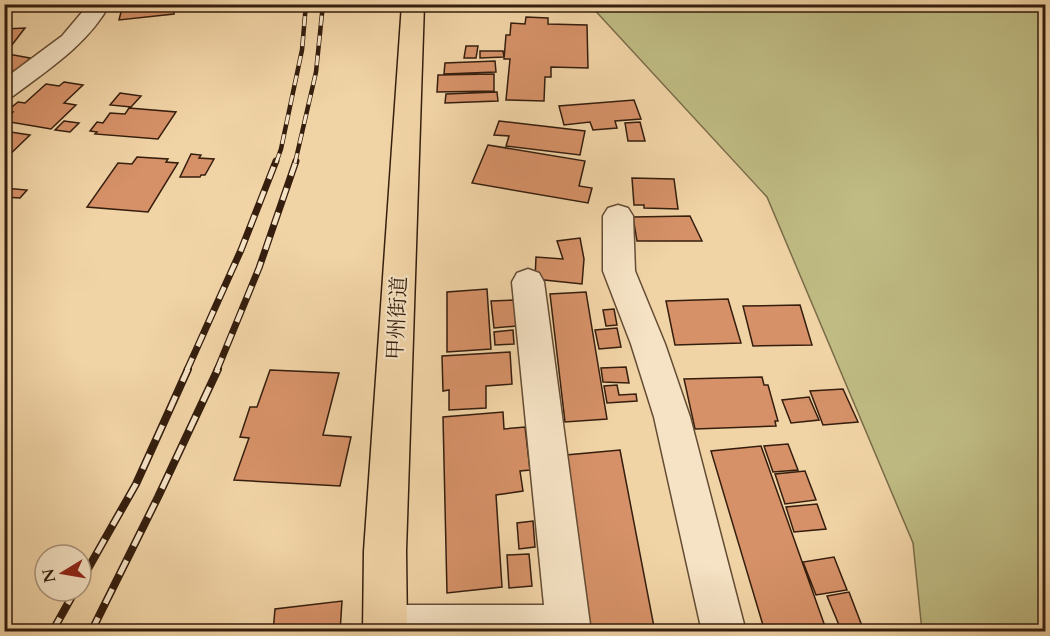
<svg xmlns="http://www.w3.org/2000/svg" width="1050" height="636" font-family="Cardo,'Noto Serif JP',serif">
<rect width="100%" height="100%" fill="#f1d4a6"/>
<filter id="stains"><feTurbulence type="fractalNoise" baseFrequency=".00333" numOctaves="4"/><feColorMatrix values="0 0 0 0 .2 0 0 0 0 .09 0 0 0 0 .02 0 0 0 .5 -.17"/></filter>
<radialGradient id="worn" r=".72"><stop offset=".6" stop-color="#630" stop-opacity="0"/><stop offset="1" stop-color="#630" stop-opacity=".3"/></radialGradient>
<!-- green -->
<path fill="#bfbb83" stroke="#7a6c48" stroke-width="1.5" d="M590,5H1045V631H922L913,543L767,197Z"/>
<!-- building -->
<path fill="#d69168" stroke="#351e0e" stroke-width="1.5" d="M123,4H176L174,14L119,20Z
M526,17L548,18V24L587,25L588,68L551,67V77H545L544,101L506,100L510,59H504L506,35H510L511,23L525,24Z
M25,28L5,54H4V29Z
M466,46H478L476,58H464Z
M480,51H503L504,57L480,58Z
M8,54L30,58L8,82H4V58Z
M495,61L496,72L444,74L445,63Z
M494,74V91L437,92L438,75Z
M64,82L83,85L64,103L76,105L51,129L4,121L13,112L7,111L18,102L25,103L46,84L59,86Z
M497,92L498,101L445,103L446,94Z
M120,93L141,96L131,107L110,105Z
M634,100L641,119L615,121L617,128L593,130L590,122L564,125L559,106Z
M129,108L176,112L158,139L95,134L97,132L90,131L97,122L103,123L110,113L125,114Z
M64,121L79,123L70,132L55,130Z
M499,121L585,131L580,155L506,146L509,136L494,135Z
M640,122L645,141H628L625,123Z
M4,131L30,135L4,160Z
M488,145L585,161L579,186L592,188L588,203L472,183Z
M191,154L201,155L199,158L214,159L205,175H201L200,177H180Z
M137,157L168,159L166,162L178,163L148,212L87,207L118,163L132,164Z
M632,178L674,179L678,209L644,208V205H634Z
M4,188L27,190L20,198L4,197Z
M690,216L702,241H637L633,217Z
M580,238L584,259L582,284L535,279L536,257L563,259L557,241Z
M487,289L491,349L447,352V292Z
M586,292L607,419L565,422L550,294Z
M728,299L741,343L675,345L666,301Z
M514,300L517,326L494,328L491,301Z
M800,305L812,345L753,346L743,306Z
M614,309L617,325L606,326L603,310Z
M617,328L621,347L599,349L595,330Z
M513,330L514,344L495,345L494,332Z
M510,352L512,384L486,386V408L449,410V390L443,391L442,356Z
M626,367L629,383L603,382L601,368Z
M270,370L339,373L323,435L351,437L340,486L234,480L249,438L240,437L250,407H257Z
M762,377L764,385H768L778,421H775L776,426L695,429L684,379Z
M617,385L619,395L636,394L637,401L607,403L604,386Z
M843,389L858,422L823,425L810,391Z
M809,397L819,420L791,423L782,400Z
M503,412L504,429L525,427L530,470L520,471L523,491L496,495L502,587L447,593L443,417Z
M788,444L798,470L773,472L764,446Z
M761,446L827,632H765L711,451Z
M620,450L655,632H591L566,455Z
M805,471L816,500L785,504L775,474Z
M817,504L826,529L794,532L786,507Z
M533,521L535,547L519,549L517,523Z
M529,554L532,586L509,588L507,555Z
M834,557L847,590L816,595L803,562Z
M849,592L862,626L841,630L827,596Z
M342,601L340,632H273L275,609Z"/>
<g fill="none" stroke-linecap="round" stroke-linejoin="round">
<!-- minor casing -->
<g stroke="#644c34" stroke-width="3">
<path id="minor" d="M89,4H110C87,45 49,69 13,96L4,98V79L62,36Z
M618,205L628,208L633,216L635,271L665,344L690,417L746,632H702L654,417L631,344L603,271V216L608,208Z
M528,269L539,273L544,282L591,632H365L363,627L369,611L385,605H544L512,282L517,273Z"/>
</g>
<!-- trunk casing -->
<g stroke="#351e0e" stroke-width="3">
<path id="trunk" d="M402,4H424L406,551L407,632H363L364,551Z"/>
</g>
<!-- minor -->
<use href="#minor" fill="#f6e3c5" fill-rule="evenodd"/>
<!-- trunk -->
<use href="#trunk" fill="#f1d4a6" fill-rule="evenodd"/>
<!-- rail-far2 casing -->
<g stroke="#351e0e" stroke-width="4.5">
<path id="rail-far2" d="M276,163L281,149L302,50L306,4
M295,163L316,72L323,4"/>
</g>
<!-- rail-far1 casing -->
<g stroke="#351e0e" stroke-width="7">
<path id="rail-far1" d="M187,370L241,250L276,161
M217,370L259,268L296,161"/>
</g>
<!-- rail casing -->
<g stroke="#351e0e" stroke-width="8">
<path id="rail" d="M81,581L136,484L188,369
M52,632L75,591
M91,632L158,497L218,369"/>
</g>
<!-- rail-far2 -->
<use href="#rail-far2" stroke="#f6e3c5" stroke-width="3" stroke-dasharray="10" stroke-linecap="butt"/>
<!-- rail-far1 -->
<use href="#rail-far1" stroke="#f6e3c5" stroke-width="4.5" stroke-dasharray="13" stroke-linecap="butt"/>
<!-- rail -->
<use href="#rail" stroke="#f6e3c5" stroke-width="5" stroke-dasharray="16" stroke-linecap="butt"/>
</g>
<g text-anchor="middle" stroke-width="4.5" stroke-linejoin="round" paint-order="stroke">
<!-- street labels -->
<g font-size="21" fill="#351e0e" stroke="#f6e3c5">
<text transform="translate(397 318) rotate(-87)" y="7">甲州街道</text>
</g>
</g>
<!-- margin -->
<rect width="1050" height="636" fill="none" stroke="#f1d4a6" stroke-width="24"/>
<rect x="6" y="6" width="1038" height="624" fill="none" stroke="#351e0e" stroke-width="3"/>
<rect x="12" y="12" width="1026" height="612" fill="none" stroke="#351e0e" stroke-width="1.5"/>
<!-- north arrow -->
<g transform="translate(63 573) rotate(259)"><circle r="28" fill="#f6e3c5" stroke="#a9947c" stroke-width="1.5"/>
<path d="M0-4.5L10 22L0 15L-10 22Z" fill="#8f2418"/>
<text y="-9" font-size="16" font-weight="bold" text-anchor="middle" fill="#351e0e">N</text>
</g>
<rect width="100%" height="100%" filter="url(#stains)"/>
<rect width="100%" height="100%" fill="url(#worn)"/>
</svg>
